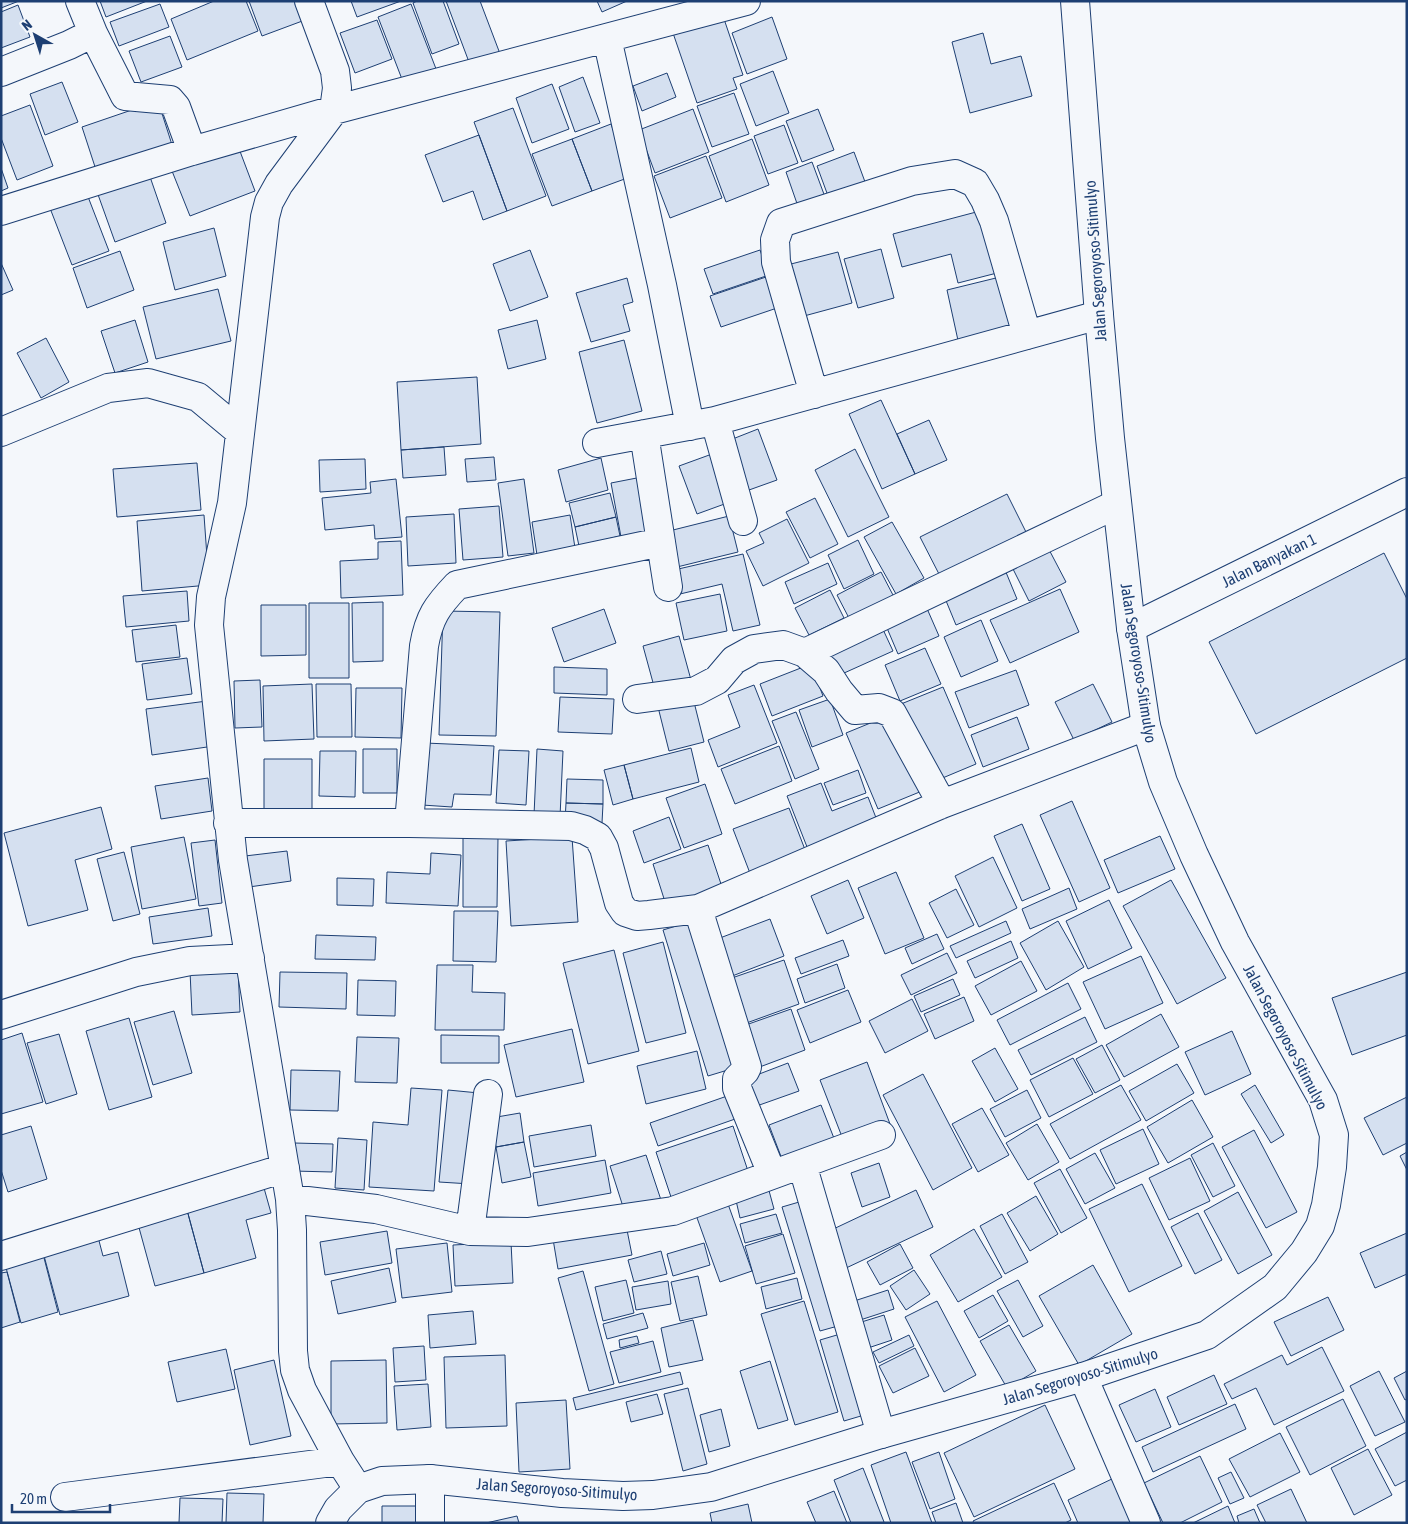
<svg xmlns="http://www.w3.org/2000/svg" width="1408" height="1524" font-family="'Asap Condensed',sans-serif">
<rect width="100%" height="100%" fill="#f4f7fb"/>
<!-- building -->
<path fill="#d5e0f0" stroke="#1d3f73" d="M1,1H19L1,8Z
M100,1H147L106,17Z
M214,1H246L258,31L187,60L171,19Z
M249,1H298L305,20L262,36Z
M351,1H401L357,17Z
M417,1H443L459,44L432,54L413,3Z
M446,1H480L502,59L472,70Z
M597,1H627L602,12Z
M160,4L169,27L119,46L110,22Z
M411,4L438,74L405,87L378,17Z
M18,5L30,37L1,48V12Z
M723,16L743,75L733,78L737,89L697,103L673,33Z
M772,17L787,59L747,74L732,33Z
M377,20L392,59L355,73L340,33Z
M983,33L991,64L1021,56L1032,96L970,113L952,42Z
M170,36L182,67L141,82L129,51Z
M773,71L789,113L756,126L740,84Z
M667,73L676,97L642,111L633,86Z
M583,77L600,123L575,132L559,87Z
M62,82L78,122L45,135L30,94Z
M552,84L569,129L532,143L516,98Z
M734,93L749,134L712,147L697,106Z
M158,101L174,151L98,176L82,127Z
M30,105L53,166L17,180L1,138V116Z
M513,108L546,196L507,211L474,122Z
M693,109L709,152L655,173L639,130Z
M818,109L834,150L802,162L786,121Z
M611,124L630,177L592,191L572,139Z
M784,125L798,163L768,174L754,136Z
M479,135L507,211L483,220L473,191L443,202L425,155Z
M572,139L592,191L552,206L532,154Z
M752,139L769,185L726,202L709,156Z
M238,146L255,191L190,216L172,171Z
M854,152L868,190L831,204L817,166Z
M706,156L722,198L670,218L654,176Z
M812,162L828,205L801,215L786,172Z
M1,168L8,188L1,191Z
M148,171L166,223L115,242L96,189Z
M85,189L109,251L72,265L48,203Z
M980,211L997,273L958,283L951,254L902,267L893,234Z
M214,228L226,276L175,290L163,242Z
M881,249L894,298L858,308L844,259Z
M530,250L548,297L510,311L493,264Z
M760,250L769,275L713,294L704,269Z
M120,251L134,290L87,308L73,268Z
M838,252L852,303L804,316L791,264Z
M1,263L13,290L1,295Z
M769,276L780,307L721,327L710,296Z
M1000,277L1013,333L959,345L947,290Z
M627,278L633,302L623,305L630,331L591,342L576,293Z
M218,289L231,341L156,359L143,307Z
M135,320L148,362L115,373L101,331Z
M537,320L546,359L508,369L498,330Z
M46,338L69,382L41,398L17,353Z
M624,340L642,411L597,423L579,352Z
M477,377L481,444L401,450L397,382Z
M881,400L915,474L882,489L849,414Z
M929,420L947,460L915,474L897,434Z
M758,429L777,480L749,490L730,440Z
M444,447L446,475L403,478L401,450Z
M855,449L889,517L848,537L815,470Z
M712,454L730,502L697,514L679,466Z
M494,457L496,480L467,482L465,459Z
M601,458L608,490L566,502L558,470Z
M365,459L366,489L320,492L319,460Z
M197,463L201,510L117,517L113,469Z
M647,476L657,530L621,537L611,483Z
M396,479L402,537L375,539L374,525L325,530L322,498L371,493L370,482Z
M524,479L534,553L508,556L498,483Z
M610,493L616,517L575,527L569,503Z
M1007,494L1027,534L940,576L920,537Z
M815,498L838,544L810,558L786,512Z
M499,506L503,557L463,560L459,509Z
M454,514L456,563L408,566L406,517Z
M204,515L209,585L142,591L137,521Z
M570,515L575,548L537,555L532,522Z
M729,516L738,552L677,567L669,531Z
M616,517L620,536L579,546L575,527Z
M787,519L809,563L763,586L746,551L764,543L759,533Z
M892,522L924,578L896,594L864,537Z
M858,540L874,574L844,589L828,555Z
M1044,540L1066,582L1029,601L1008,559Z
M401,541L403,595L341,598L340,561L378,559V542Z
M1384,553L1407,599V658L1256,734L1209,642Z
M743,554L760,625L733,631L722,584L680,594L674,570Z
M828,563L837,584L794,604L785,582Z
M1003,565L1017,599L956,625L942,591Z
M881,572L894,597L850,620L837,595Z
M1060,589L1079,632L1010,663L990,620Z
M830,590L844,618L809,635L795,608Z
M187,591L189,621L126,627L123,596Z
M720,594L727,631L684,640L676,603Z
M383,602V661L353,662L352,603Z
M309,603H349V678H309Z
M925,604L939,636L898,654L884,621Z
M261,605H306V655L261,656Z
M604,609L616,643L564,662L552,628Z
M443,611L500,612L496,736L439,735Z
M981,620L998,661L961,677L944,637Z
M880,623L893,651L833,678L821,650Z
M176,625L180,657L136,662L132,630Z
M679,636L691,680L655,690L643,646Z
M925,648L941,684L900,701L885,665Z
M187,658L192,694L147,700L142,664Z
M811,664L823,696L772,716L760,684Z
M554,667L607,669V695L554,693Z
M1016,670L1029,705L969,728L955,692Z
M260,680L262,727L235,728L234,681Z
M312,684L314,739L264,741L263,686Z
M316,684H351L352,737H317Z
M1093,684L1112,722L1074,740L1055,702Z
M754,685L777,743L718,767L708,740L740,727L728,695Z
M943,687L976,764L933,782L901,704Z
M356,688H402L401,738L355,737Z
M560,697L614,699L612,734L558,732Z
M693,698L704,742L669,751L658,707Z
M830,699L843,735L812,747L799,710Z
M207,701L214,746L152,755L146,709Z
M796,712L819,769L795,779L772,721Z
M890,715L922,791L878,809L846,733Z
M1017,717L1029,749L983,767L971,735Z
M425,743L494,746L491,795L454,794L452,807L422,805Z
M779,746L792,781L735,804L721,769Z
M691,748L699,782L633,799L624,765Z
M363,749H397V793H363Z
M537,749L563,751L560,817L534,815Z
M499,750L529,751L526,805L496,803Z
M320,751H356L355,797L319,796Z
M264,759H312V814H264Z
M624,765L633,799L613,805L604,770Z
M858,770L866,793L833,805L824,783Z
M208,778L212,811L161,819L155,786Z
M567,779L603,780V804L566,803Z
M821,783L832,811L868,797L878,823L809,852L787,796Z
M705,784L722,834L684,848L666,798Z
M1072,801L1110,888L1079,902L1040,815Z
M566,803L603,804L602,823L565,821Z
M101,807L112,849L75,860L88,910L28,926L4,833Z
M789,808L809,860L753,881L733,829Z
M669,817L681,849L644,863L633,831Z
M1022,824L1050,889L1022,901L994,836Z
M1160,836L1175,869L1118,893L1104,860Z
M184,837L196,899L142,909L131,847Z
M463,837H498L497,907H463Z
M572,837L578,922L511,926L506,841Z
M215,840L222,903L199,906L191,843Z
M708,845L722,887L666,905L653,864Z
M287,851L291,881L249,887L245,856Z
M124,852L140,914L113,921L97,859Z
M431,853L461,855L458,906L386,903L387,872L430,874Z
M993,857L1017,908L979,927L955,876Z
M896,872L924,938L885,954L858,888Z
M337,878L374,879L373,906L337,905Z
M848,880L864,918L827,934L811,896Z
M1171,880L1226,978L1177,1004L1123,906Z
M1069,888L1077,909L1030,929L1022,909Z
M956,889L974,925L947,938L929,903Z
M1109,900L1132,948L1088,969L1066,921Z
M208,908L212,936L153,944L149,917Z
M454,911H498L496,962L453,961Z
M770,919L784,956L727,978L712,941Z
M696,920L741,1066L708,1076L663,930Z
M1006,921L1011,933L956,958L950,946Z
M1058,921L1084,967L1046,990L1020,943Z
M937,934L944,949L912,964L905,948Z
M316,935L376,937L375,960L315,959Z
M843,940L849,956L801,974L795,958Z
M1011,941L1018,958L975,978L967,961Z
M663,942L686,1033L646,1043L623,953Z
M614,950L639,1051L588,1064L563,963Z
M947,953L957,973L911,995L901,975Z
M1141,956L1163,1003L1105,1029L1083,982Z
M784,960L799,1004L741,1025L726,980Z
M1021,961L1037,991L991,1015L975,986Z
M837,964L845,988L805,1003L797,979Z
M437,965H473L472,992L505,993L504,1030H435Z
M238,968L240,1012L192,1015L190,971Z
M280,972L347,973L346,1009L279,1007Z
M1407,972V1035L1352,1055L1332,998Z
M953,979L960,995L921,1012L914,996Z
M358,980L396,981L395,1016L357,1015Z
M1068,983L1081,1009L1010,1045L997,1020Z
M848,990L861,1022L810,1043L797,1010Z
M964,997L974,1021L935,1039L924,1014Z
M912,999L928,1031L885,1053L869,1021Z
M791,1009L805,1050L757,1068L743,1026Z
M174,1011L192,1073L153,1085L134,1022Z
M1161,1014L1179,1047L1124,1077L1106,1045Z
M1085,1017L1097,1042L1031,1075L1018,1050Z
M129,1018L152,1097L109,1110L86,1031Z
M572,1029L584,1082L516,1097L504,1045Z
M1232,1031L1251,1074L1205,1095L1185,1052Z
M22,1033L43,1102L1,1114V1040Z
M59,1034L77,1094L46,1104L27,1043Z
M441,1035L499,1036V1063H441Z
M357,1037L399,1038L397,1083L355,1082Z
M1102,1045L1120,1080L1095,1093L1076,1059Z
M995,1048L1018,1089L995,1102L972,1061Z
M697,1051L706,1089L646,1104L637,1066Z
M1073,1058L1093,1094L1049,1117L1030,1080Z
M867,1062L890,1124L844,1142L820,1080Z
M788,1063L799,1091L751,1108L741,1081Z
M1177,1064L1194,1093L1146,1121L1129,1091Z
M291,1070L340,1071L338,1111L290,1110Z
M923,1074L972,1168L933,1190L883,1095Z
M1121,1085L1141,1120L1070,1159L1050,1124Z
M1255,1085L1284,1135L1271,1143L1241,1094Z
M411,1088L442,1090L434,1191L369,1187L373,1122L408,1125Z
M448,1090L479,1093L471,1184L439,1182Z
M1027,1090L1041,1118L1005,1137L990,1109Z
M730,1095L738,1118L658,1146L650,1123Z
M1407,1097V1143L1383,1155L1364,1118Z
M1192,1100L1213,1137L1168,1163L1147,1127Z
M821,1105L837,1146L785,1167L769,1125Z
M982,1108L1009,1155L978,1172L952,1124Z
M520,1113L524,1142L496,1147L491,1118Z
M1037,1124L1059,1162L1028,1180L1006,1143Z
M591,1125L596,1156L534,1167L529,1136Z
M31,1126L47,1179L8,1192L1,1170V1135Z
M733,1126L749,1174L672,1200L656,1152Z
M1143,1129L1159,1164L1116,1184L1100,1150Z
M1254,1130L1297,1212L1266,1228L1222,1147Z
M338,1138L367,1140L364,1190L335,1188Z
M524,1142L531,1177L502,1183L496,1147Z
M294,1143L333,1144L332,1172L293,1171Z
M1213,1143L1235,1186L1213,1197L1191,1155Z
M1407,1152V1170L1400,1156Z
M1095,1153L1115,1188L1085,1204L1066,1169Z
M646,1155L661,1200L625,1213L610,1166Z
M1190,1158L1210,1201L1169,1220L1149,1178Z
M605,1160L611,1193L538,1206L533,1173Z
M879,1163L890,1197L862,1207L851,1173Z
M1060,1169L1087,1218L1061,1233L1034,1183Z
M1142,1184L1182,1266L1129,1292L1089,1209Z
M768,1187L774,1209L740,1218L735,1196Z
M264,1188L271,1213L246,1220L256,1258L204,1273L187,1210Z
M916,1190L933,1227L844,1269L827,1232Z
M1238,1192L1272,1255L1238,1274L1204,1211Z
M1036,1196L1058,1234L1030,1251L1007,1213Z
M806,1200L845,1324L820,1331L782,1207Z
M728,1204L752,1271L720,1282L696,1215Z
M187,1210L204,1273L155,1286L138,1224Z
M1198,1213L1222,1260L1195,1274L1171,1227Z
M776,1214L782,1233L745,1243L740,1224Z
M1002,1214L1028,1262L1005,1274L980,1226Z
M626,1225L632,1255L558,1269L553,1239Z
M974,1229L1002,1277L958,1302L930,1255Z
M387,1231L392,1263L325,1275L320,1242Z
M1407,1233V1274L1375,1288L1360,1253Z
M783,1234L795,1273L756,1284L745,1246Z
M98,1237L103,1256L118,1252L129,1296L60,1315L43,1252Z
M511,1242L513,1283L455,1286L453,1245Z
M447,1243L452,1292L402,1298L396,1249Z
M704,1243L710,1265L673,1276L667,1254Z
M900,1244L913,1268L880,1285L867,1262Z
M661,1251L667,1274L634,1282L628,1260Z
M43,1254L58,1312L21,1323L5,1264Z
M1093,1265L1132,1334L1079,1365L1039,1296Z
M389,1268L396,1302L338,1314L331,1281Z
M914,1270L930,1294L906,1310L890,1286Z
M583,1271L614,1384L589,1391L558,1278Z
M7,1272L20,1322L1,1328V1273Z
M698,1276L707,1315L680,1321L671,1282Z
M797,1278L802,1299L766,1309L761,1287Z
M626,1280L634,1313L603,1321L595,1287Z
M1018,1280L1043,1326L1023,1337L997,1291Z
M668,1281L671,1304L636,1310L632,1287Z
M888,1290L894,1309L854,1322L848,1303Z
M993,1295L1008,1321L979,1338L964,1311Z
M1328,1297L1344,1330L1291,1356L1274,1322Z
M804,1301L838,1412L795,1425L761,1314Z
M937,1301L976,1375L944,1392L905,1317Z
M473,1311L476,1344L430,1348L428,1315Z
M643,1313L648,1328L607,1339L603,1324Z
M884,1315L892,1340L862,1350L855,1324Z
M693,1320L703,1360L669,1367L661,1328Z
M1009,1325L1036,1371L1007,1388L980,1341Z
M847,1332L871,1413L844,1421L820,1340Z
M909,1335L914,1346L879,1363L873,1352Z
M637,1336L639,1343L620,1348L619,1340Z
M653,1341L661,1372L619,1383L610,1352Z
M424,1346L426,1380L395,1382L393,1348Z
M1322,1347L1344,1391L1274,1425L1256,1388L1232,1399L1224,1384L1282,1355L1287,1365Z
M915,1348L929,1376L893,1393L879,1366Z
M226,1349L235,1389L177,1402L168,1362Z
M505,1355L507,1426L446,1428L444,1357Z
M274,1360L291,1436L250,1445L234,1370Z
M386,1360L387,1423L331,1424V1361Z
M770,1361L788,1420L758,1429L740,1371Z
M1379,1371L1405,1422L1375,1436L1350,1386Z
M1407,1371V1399L1405,1400L1394,1378Z
M680,1372L683,1384L576,1410L573,1398Z
M1214,1375L1227,1404L1179,1425L1167,1397Z
M428,1384L431,1427L397,1430L394,1386Z
M688,1388L707,1464L683,1471L664,1394Z
M1155,1389L1171,1427L1136,1442L1119,1405Z
M657,1394L663,1414L631,1422L626,1402Z
M1343,1399L1366,1446L1310,1475L1286,1427Z
M566,1400L570,1469L519,1472L516,1403Z
M1235,1404L1246,1429L1153,1472L1142,1447Z
M1045,1405L1075,1469L974,1517L944,1453Z
M721,1409L730,1446L709,1452L700,1415Z
M1407,1432V1480L1395,1486L1375,1449Z
M1280,1433L1300,1472L1250,1497L1229,1459Z
M1368,1449L1392,1495L1354,1515L1331,1468Z
M906,1452L932,1523H891L871,1465Z
M939,1452L955,1499L930,1509L912,1462Z
M1200,1456L1222,1502L1180,1523H1163L1144,1483Z
M863,1468L884,1522L881,1523H851L834,1480Z
M1231,1472L1244,1498L1230,1504L1218,1478Z
M1116,1477L1137,1523H1078L1068,1500Z
M1054,1483L1071,1520L1065,1523H974L973,1521Z
M1291,1489L1307,1523H1266L1257,1505Z
M834,1491L847,1523H816L807,1502Z
M227,1493L264,1494L263,1523H226Z
M180,1498L223,1499L222,1523H179Z
M956,1503L963,1523H936L932,1512Z
M748,1504L752,1523H712L710,1513Z
M382,1506H423L422,1523H382Z
M1228,1506L1235,1523H1193Z
M1254,1509L1260,1523H1239L1237,1516Z
M517,1516L519,1523H486Z"/>
<g fill="none" stroke-linecap="round" stroke-linejoin="round">
<!-- minor casing -->
<g stroke="#1d3f73" stroke-width="30">
<path id="minor" d="M80,1L93,33
M309,1L335,71L337,88L334,110L279,184L269,202L265,217L232,503L211,597L209,625L233,860L290,1199L292,1230L293,1351L295,1370L302,1390L340,1461L358,1489
M607,38L662,285L690,426
M1,72L69,45L93,33L125,96L170,100L176,107L192,151
M1,211L192,151L334,110L746,1
M814,394L776,262L775,240L781,223L912,181L955,174L975,183L985,200L994,221L1027,335
M715,421L743,521
M1,432L108,388L148,383L198,397L240,432
M644,434L668,587
M597,443L715,421L1099,315
M1131,628L1407,492
M805,653L1117,504
M637,699L696,691L717,680L734,660L754,649L783,645L805,653L826,671L839,691L855,710L879,708L892,713L942,804
M228,823H409L571,826L585,830L598,837L604,848L619,903L625,912L637,916L649,915L698,909L942,804L1146,726
M409,823L424,646C429,617 437,606 457,585L661,542
M698,909L747,1067L745,1071L737,1079V1088L772,1174
M1,1015L136,972L190,961L250,958
M802,1164L881,1434
M290,1199L376,1209L470,1231L528,1232L673,1211L881,1135
M470,1231L488,1094
M1,1256L285,1168
M1083,1377L1146,1523
M430,1479V1523
M65,1497L340,1461"/>
</g>
<!-- major casing -->
<g stroke="#1d3f73" stroke-width="30">
<path id="major" d="M330,1523L338,1509L358,1489L382,1481L430,1479L562,1493L623,1496L653,1495L711,1487L881,1434L1083,1377L1207,1335L1275,1287L1304,1252L1320,1226L1326,1205L1332,1167L1334,1135L1323,1100L1235,942L1194,855L1163,782L1146,726L1131,628L1110,438L1099,315L1075,1"/>
</g>
<!-- minor -->
<use href="#minor" stroke="#f4f7fb" stroke-width="28"/>
<!-- major -->
<use href="#major" stroke="#f4f7fb" stroke-width="28"/>
</g>
<g text-anchor="middle" stroke-width="4" stroke-linejoin="round" paint-order="stroke">
<!-- street labels -->
<g font-size="16" fill="#1d3f73" stroke="#f4f7fb">
<text transform="translate(1095 261) rotate(-94)" y="6">Jalan Segoroyoso-Sitimulyo</text>
<text transform="translate(1269 560) rotate(-26)" y="6">Jalan Banyakan 1</text>
<text transform="translate(1139 663) rotate(81)" y="6">Jalan Segoroyoso-Sitimulyo</text>
<text transform="translate(1286 1037) rotate(62)" y="6">Jalan Segoroyoso-Sitimulyo</text>
<text transform="translate(1080 1376) rotate(-17)" y="6">Jalan Segoroyoso-Sitimulyo</text>
<text transform="translate(557 1489) rotate(4)" y="6">Jalan Segoroyoso-Sitimulyo</text>
</g>
</g>
<!-- border -->
<rect width="1408" height="1524" fill="none" stroke="#1d3f73" stroke-width="5"/>
<!-- north arrow -->
<g transform="translate(35 35) rotate(321)" stroke="#f4f7fb" stroke-width="4" paint-order="stroke">
<path d="M0-4L9 19L0 12L-9 19Z" fill="#1d3f73"/>
<text y="-8" font-size="14" font-weight="bold" text-anchor="middle" fill="#1d3f73">N</text>
</g>
<!-- scale -->
<path d="M12 1504v8h98v-8" fill="none" stroke="#1d3f73" stroke-width="2.5"/>
<text x="20" y="1504" font-size="15" fill="#1d3f73" stroke="#f4f7fb" stroke-width="4" paint-order="stroke">20 m</text>
</svg>
